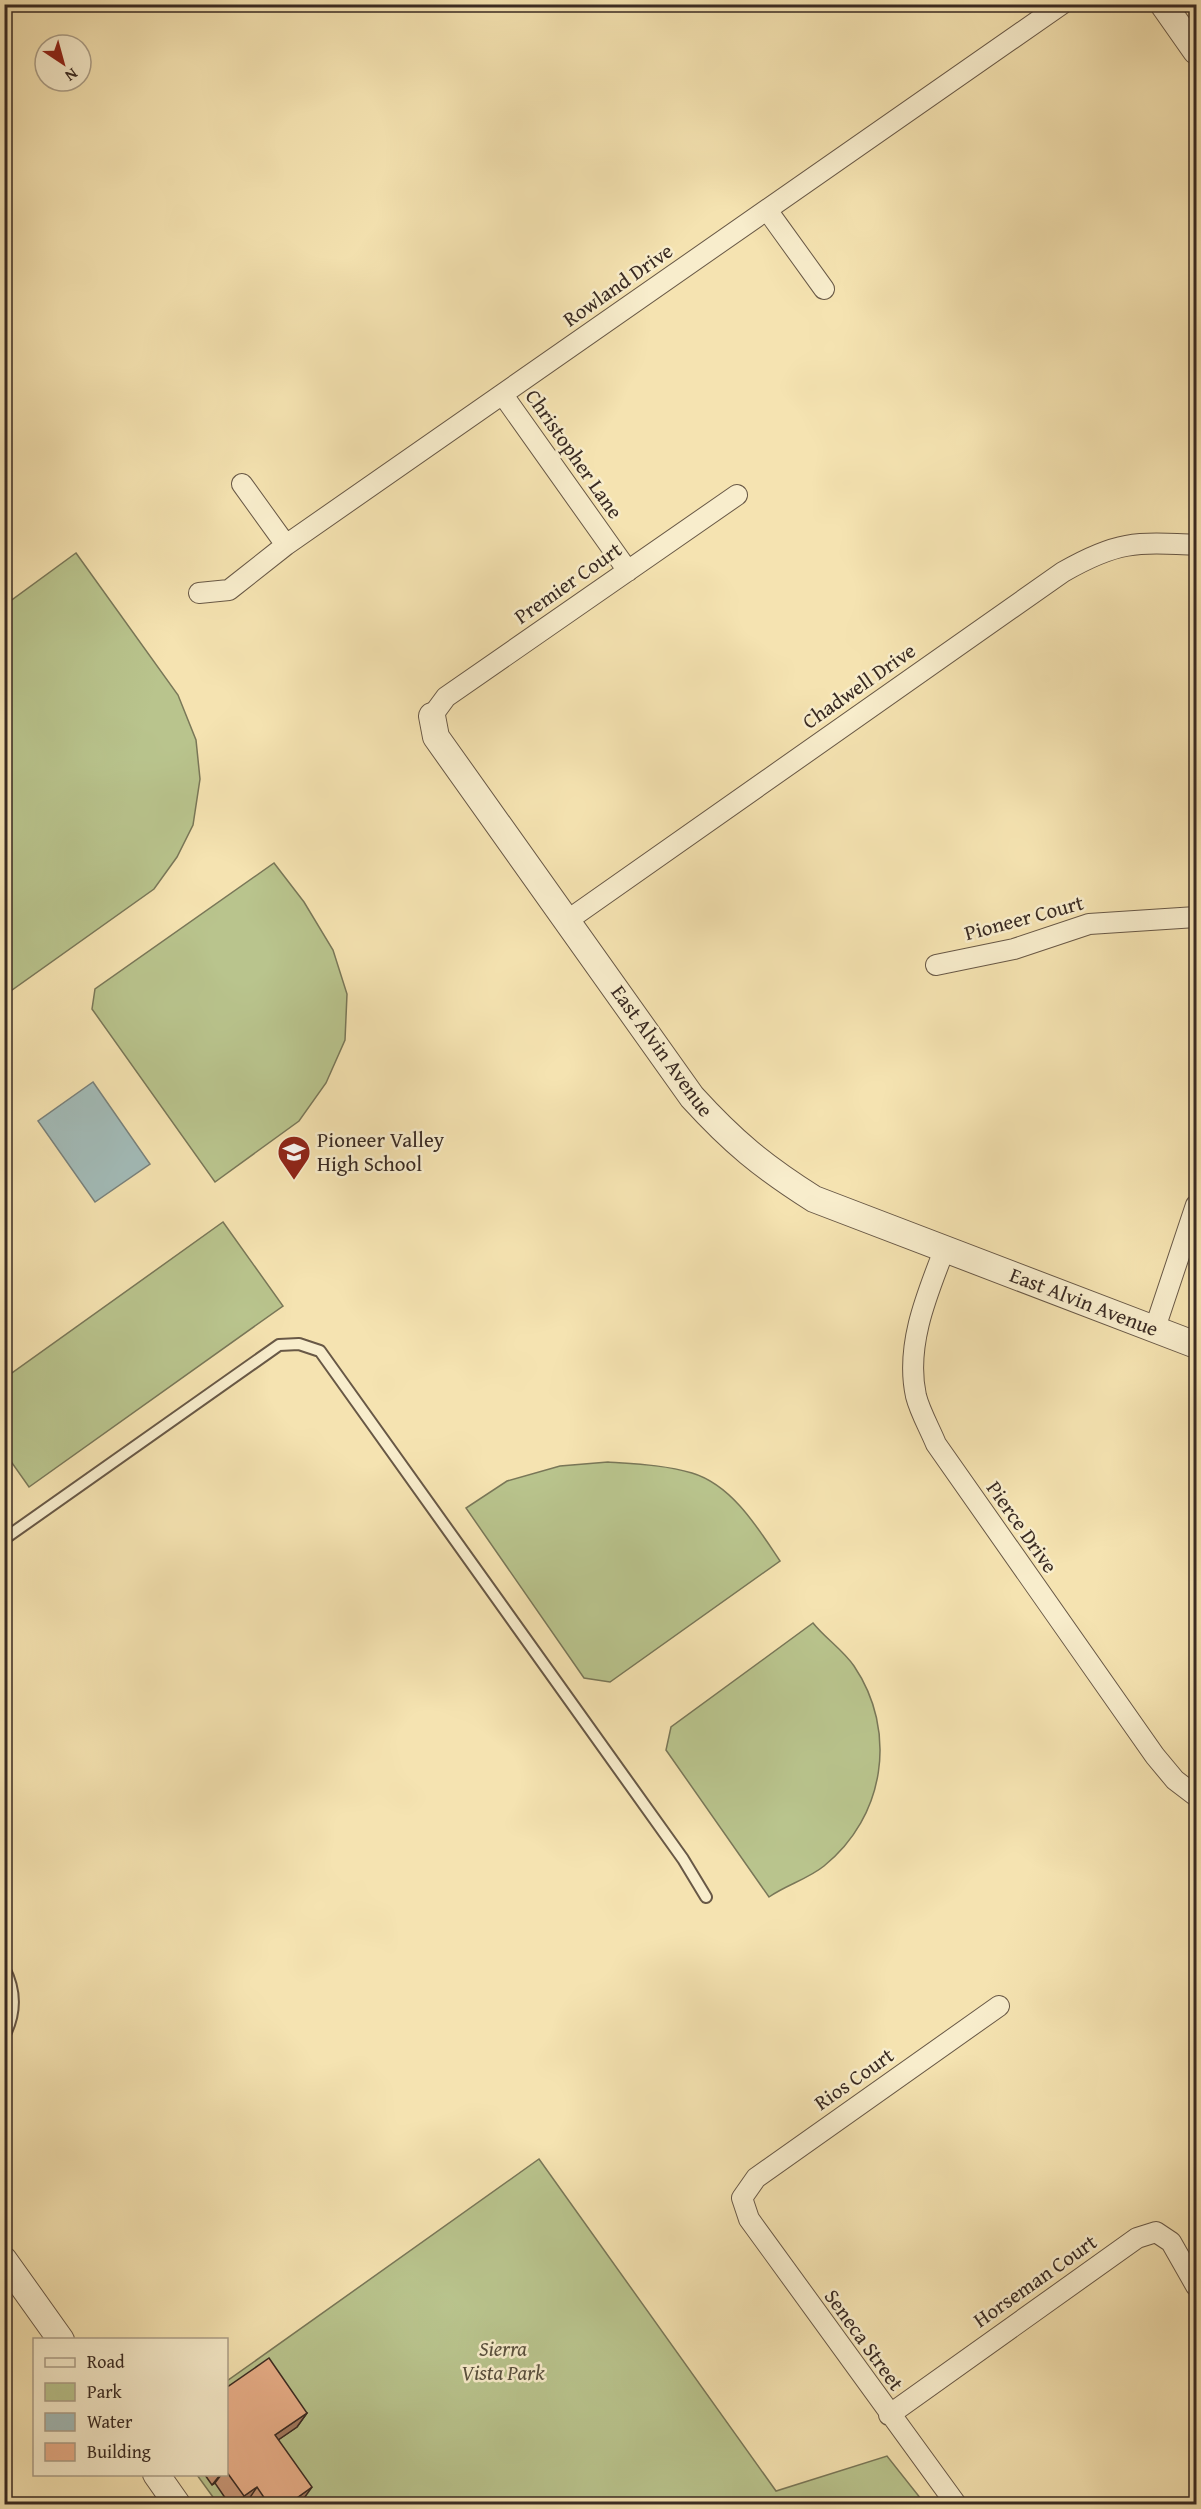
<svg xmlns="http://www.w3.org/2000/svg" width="1201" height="2509" font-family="'Gentium Book Plus',serif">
<rect width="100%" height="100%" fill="#f5e3b1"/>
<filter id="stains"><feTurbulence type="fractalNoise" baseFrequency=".00333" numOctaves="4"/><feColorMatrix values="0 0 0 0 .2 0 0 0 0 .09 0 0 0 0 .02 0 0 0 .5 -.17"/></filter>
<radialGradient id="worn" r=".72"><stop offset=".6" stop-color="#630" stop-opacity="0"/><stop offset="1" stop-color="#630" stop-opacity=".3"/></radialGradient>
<!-- green -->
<path fill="#b9c48d" stroke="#797758" stroke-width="1.5" d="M76,553L178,695L196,740L200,779L193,825L177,857L154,889L5,995V605Z
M274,863L304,902L333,950L347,994L345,1040L326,1083L299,1121L215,1182L92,1009L95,989Z
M223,1222L283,1306L29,1487L5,1453V1378Z
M608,1462C636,1464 665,1465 692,1473C732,1485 758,1528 780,1561L610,1682L584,1678L466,1508L507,1481L560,1466Z
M813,1623C825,1638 843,1650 854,1666C898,1731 885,1817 824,1866C808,1879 786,1885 769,1897L666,1750L671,1727Z
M539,2159L776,2491L887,2456L925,2504H847C834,2497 809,2499 796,2504H218L197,2475L226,2474L227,2381Z"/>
<!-- water -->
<path fill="#a2bbb8" stroke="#78817c" stroke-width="1.5" d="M93,1082L150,1164L95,1202L38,1121Z"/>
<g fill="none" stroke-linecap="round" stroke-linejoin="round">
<!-- service casing -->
<g stroke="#685846" stroke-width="14">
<path id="service" d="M4,1539L279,1345L299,1344L320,1351L683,1859L706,1897
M4,1968C16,1991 16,2013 4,2036"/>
</g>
<!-- minor casing -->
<g stroke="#685846" stroke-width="22">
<path id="minor" d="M767,210L824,289
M503,395L628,571
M242,484L286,545
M199,593L229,590L286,545L1062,4
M432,716L446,697L737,495
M568,920L1063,572C1117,541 1135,542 1196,545
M936,965L1014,949L1089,924L1196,917
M945,1248C927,1294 905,1346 916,1396C920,1412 930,1429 936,1444L1155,1756L1175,1780L1196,1796
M1155,1328L1196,1205
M889,2415L1137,2238L1156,2232L1171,2242L1196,2286
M956,2504L749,2219L742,2198L756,2178L999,2006"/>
</g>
<!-- tertiary casing -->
<g stroke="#685846" stroke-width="28">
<path id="tertiary" d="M1163,4L1196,51
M432,716L436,737L692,1097C733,1142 762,1166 814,1199L1196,1345
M4,2260L61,2340
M156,2474L177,2504"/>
</g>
<!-- service -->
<use href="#service" stroke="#f8edcc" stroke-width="10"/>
<!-- minor -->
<use href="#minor" stroke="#f8edcc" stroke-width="20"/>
<!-- tertiary -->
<use href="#tertiary" stroke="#f8edcc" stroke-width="26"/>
</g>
<!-- wall -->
<path fill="#c89676" stroke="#392a22" stroke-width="1.5" d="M226,2388L307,2413L297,2427L278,2440L302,2501L297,2505H249L247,2502L243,2505H230L215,2483L212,2485L205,2475H226Z"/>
<!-- shaded-wall -->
<path fill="#a37a60" stroke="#392a22" stroke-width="1.5" d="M307,2413L297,2427L265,2449L275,2435Z
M220,2475H221L215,2483L212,2485Z
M257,2487L247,2502L243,2505H239L244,2496Z
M312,2487L302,2501L297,2505H287Z"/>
<!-- building -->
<path fill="#e9af89" stroke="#392a22" stroke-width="1.5" d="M269,2358L307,2413L275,2435L312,2487L287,2505H269L257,2487L244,2496L226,2471V2388Z"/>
<!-- icons -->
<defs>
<g id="school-pin" transform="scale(1.725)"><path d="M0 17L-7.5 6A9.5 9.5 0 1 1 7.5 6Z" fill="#8f2418" stroke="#f8edcc"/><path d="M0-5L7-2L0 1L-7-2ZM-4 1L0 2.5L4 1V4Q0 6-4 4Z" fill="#fff"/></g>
</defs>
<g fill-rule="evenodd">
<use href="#school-pin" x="294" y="1152"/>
</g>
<g text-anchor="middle" stroke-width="5" stroke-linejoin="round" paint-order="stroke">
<!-- street labels -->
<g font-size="21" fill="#392a22" stroke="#f8edcc">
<text transform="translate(618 285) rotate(-35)" y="7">Rowland Drive</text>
<text transform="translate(574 454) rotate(55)" y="7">Christopher Lane</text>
<text transform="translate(568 583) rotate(-35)" y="7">Premier Court</text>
<text transform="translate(859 686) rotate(-35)" y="7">Chadwell Drive</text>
<text transform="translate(1024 918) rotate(-15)" y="7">Pioneer Court</text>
<text transform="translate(662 1051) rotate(54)" y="7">East Alvin Avenue</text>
<text transform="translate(1084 1302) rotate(21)" y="7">East Alvin Avenue</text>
<text transform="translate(1022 1527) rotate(55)" y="7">Pierce Drive</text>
<text transform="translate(854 2079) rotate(-35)" y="7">Rios Court</text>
<text transform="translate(1035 2281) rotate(-35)" y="7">Horseman Court</text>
<text transform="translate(864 2340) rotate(54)" y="7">Seneca Street</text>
</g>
<!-- poi labels -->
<g font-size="21" fill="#392a22" stroke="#f8edcc" text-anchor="start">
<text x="317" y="1147">Pioneer Valley<tspan x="317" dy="24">High School</tspan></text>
</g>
<!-- park labels -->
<g font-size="21" font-style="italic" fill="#59503d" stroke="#f8edcc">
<text x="503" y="2356">Sierra<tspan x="503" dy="24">Vista Park</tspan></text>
</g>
</g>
<!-- margin -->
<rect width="1201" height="2509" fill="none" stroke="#f5e3b1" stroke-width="24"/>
<rect x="6" y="6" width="1189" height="2497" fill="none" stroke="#392a22" stroke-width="3"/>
<rect x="12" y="12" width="1177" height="2485" fill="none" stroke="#392a22" stroke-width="1.5"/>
<!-- legend -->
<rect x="33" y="2338" width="195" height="138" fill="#f8edcc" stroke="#ac9f88" stroke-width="1.5"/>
<rect x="45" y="2358" width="30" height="9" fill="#f8edcc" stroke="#ac9f88" stroke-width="1.5"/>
<text x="87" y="2368" font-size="18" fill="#392a22">Road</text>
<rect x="45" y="2383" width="30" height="18" fill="#b9c48d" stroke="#ac9f88" stroke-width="1.5"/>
<text x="87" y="2398" font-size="18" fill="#392a22">Park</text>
<rect x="45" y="2413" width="30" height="18" fill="#a2bbb8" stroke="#ac9f88" stroke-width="1.5"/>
<text x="87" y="2428" font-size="18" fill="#392a22">Water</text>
<rect x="45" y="2443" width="30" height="18" fill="#e9af89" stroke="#ac9f88" stroke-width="1.5"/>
<text x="87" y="2458" font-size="18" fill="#392a22">Building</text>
<!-- north arrow -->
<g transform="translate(63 63) rotate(144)"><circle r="28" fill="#f8edcc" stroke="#ac9f88" stroke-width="1.5"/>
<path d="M0-4.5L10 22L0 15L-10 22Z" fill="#8f2418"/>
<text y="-9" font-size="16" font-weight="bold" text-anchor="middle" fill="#392a22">N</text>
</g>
<rect width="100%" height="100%" filter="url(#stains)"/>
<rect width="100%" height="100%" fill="url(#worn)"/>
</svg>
